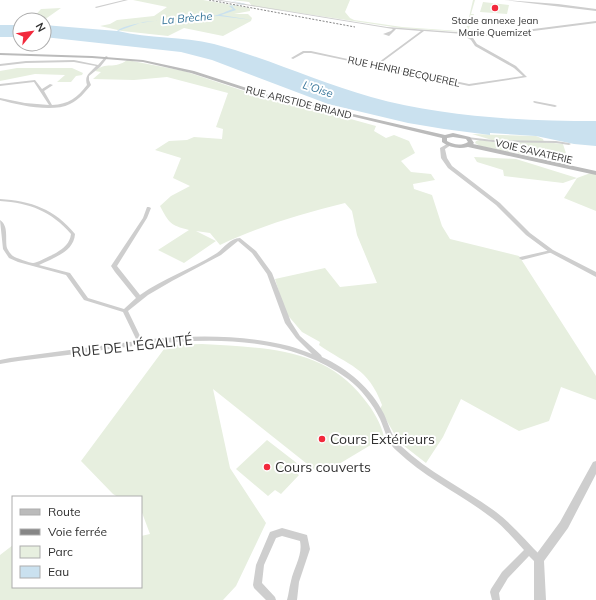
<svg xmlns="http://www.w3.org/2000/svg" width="596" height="600" font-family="Mulish,sans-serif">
<rect width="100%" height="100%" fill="#fff"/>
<!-- green -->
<path fill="#e7efdf" d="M133,0H203L250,8V11L234,14H248L252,18L251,21L223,36L184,28L168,36L122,31L100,26L110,24L117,20L154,16L167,7Z
M232,0H350L345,12L350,18L354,20L402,27L459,31L466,30L473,0H475L471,14H474L468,31L465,32L400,28L252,6L249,2Z
M483,2L509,5L507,14L480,12Z
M61,8L44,20L32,19L41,9Z
M127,60L184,71L262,97L263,99L266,98L289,102L376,126L374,131L386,138L394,135L409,141L415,153L401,161L411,172L431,174L435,180L413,184L414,189L432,195L442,226L450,239L519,256L596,376V400L561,387L549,421L519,431L461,399L443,437L426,463L399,442L380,409L382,405C368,367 349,366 319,345L320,342L302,332L285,312L275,279L325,268L340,287L377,283L357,235L352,211L345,203C301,214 260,226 220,245L210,233L196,231L216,241L184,263L158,250L189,230C170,225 169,223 160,206L171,196L190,186L173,178L181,158L155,150L169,141L187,140L194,137L222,139L223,129L216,127L228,93L167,77L134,80L93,79L101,72L95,71C106,61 114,70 127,60Z
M17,68H72L83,73L82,75L76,76L71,82H57L65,75L35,74L0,81V71Z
M472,134L536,136L543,139L544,142L563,144L569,163L530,155L522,145L515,144L516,141L492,140Z
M480,140L500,143L501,145L508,144L530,156L480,146L475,143L476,141Z
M474,157L516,159L577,178L596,171V211L564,198L577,178L563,183L504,176L503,170L477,162Z
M202,344C262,348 324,346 364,399C373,410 381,423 384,437L329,470L323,464L316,471L213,389L230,468L266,523L236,586L223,600H0V555L13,545V587H141V536L150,534L141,510V497H118L113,494L81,461L167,345Z
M267,440L298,464L292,470L299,475L281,494L275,490L268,496L236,469Z"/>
<!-- water -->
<path fill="#cae1ef" d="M228,0L246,4L232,6L236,10L221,15L252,20L219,16L199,17L143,22L118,31C149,39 182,36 214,44C267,58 318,82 371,97C443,117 521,121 596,121V146L574,144L536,136L490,133V135L444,129L408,123L328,104L212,60L181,52L44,37V25L117,31C129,20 193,18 213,16C219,15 227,11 233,9L229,6L243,4Z
M0,25H20V37H0Z"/>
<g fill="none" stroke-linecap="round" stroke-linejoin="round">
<!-- minor -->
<path fill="#cecece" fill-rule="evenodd" d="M124,0H128L96,8L95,7Z
M215,0H220L387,27L483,34L502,33L596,21V23L502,35L483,36L466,35L473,38L477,44L516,66L527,77L469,86L311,53H304L293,59L291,58L303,51H311L375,65L421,31L396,29L389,36L383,34L391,31L393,29ZM424,31L464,34V36L471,40L475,46L514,68L523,76L469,84L378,65Z
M504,0L558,4L596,9V11Z
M106,56L108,57L100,67L89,76V80L91,85C85,92 79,100 70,104C52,113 19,105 0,100V98L25,103L49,105L34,82L0,86V84L35,80L42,89L50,84L53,85L44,91L52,105C69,104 77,98 87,85C84,75 90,73 96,66L74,62L26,63L0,66V64L26,61L74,60L98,65Z
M534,101L555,105L557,106L555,107L535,103L533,102Z
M467,137L493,140L556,141L569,143L571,144L569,145L556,143L493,142L468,139H467Z
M0,199C31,201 55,209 75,234C74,252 53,258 39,265L70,273L88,298L124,309L136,298L115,272L111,266L143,218L147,207H149L151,208L147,218L117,266L140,295C164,278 192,269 217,253C224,248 230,238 240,238L256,251L272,273L291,322L300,336L321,355L322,357C348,369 371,388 384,414C389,425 392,438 401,446C429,473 465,489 496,512C513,525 527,542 542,557L543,560L542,563L539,564L536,563L529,556L508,578L499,593L500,600H492L490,592L491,589L502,572L524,550C514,539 504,527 492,518C461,494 425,478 397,451C387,443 385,430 380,419C373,404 361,389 348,379C274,324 167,341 82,353C54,357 27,359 0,364V360L10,358L137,341L123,312L84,300L66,275L18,262L9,258L3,249L0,220C9,226 5,239 7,248C8,250 11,255 13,256C16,258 30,263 33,263C37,263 52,255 56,253C64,248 70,243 71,234C51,211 30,203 0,201ZM238,241L252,253L267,274L285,323L296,338L312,354C304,351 297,348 289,346C241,334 191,335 142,340L128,311L148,295L172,281L221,255Z
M551,250L553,251V252L522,260L519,258L520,257Z
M282,528L307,535L310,549L299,582L297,600H287C289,593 289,588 291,581C294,567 303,555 300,541L282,536L276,538L264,565L262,583L275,597L276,600H266L254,588L253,585L256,565L270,532Z"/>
<!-- tertiary -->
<path fill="#cecece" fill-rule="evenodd" d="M447,144L451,145L445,149L447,158L452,166L500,203L530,233L553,250L596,272V277L549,252L526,235L496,205L448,168L441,158L440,148Z
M596,461V474L568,528L544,561L546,600H534V560L535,556L560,522L593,462Z"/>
<!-- secondary -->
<path fill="#bbb" fill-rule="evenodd" d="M0,53L92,56L143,60L194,71L278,98L305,103L445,135L453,133L470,137L474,143L473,144L596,171V175L468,147C459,149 450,148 442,142V138L305,105L275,100L191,73L143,62L92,58L0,55ZM453,137L466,139L468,142C461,146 454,145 447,141V138Z"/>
<!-- rail -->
<path stroke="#868686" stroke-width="1" stroke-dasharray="2 1.5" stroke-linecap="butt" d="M209,0L355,27"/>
</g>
<!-- markers -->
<g fill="#f2293c" stroke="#fff" stroke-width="1.5">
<circle cx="495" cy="8" r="4"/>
<circle cx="322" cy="439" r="4"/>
<circle cx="267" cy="467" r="4"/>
</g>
<g text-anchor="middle" stroke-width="4" stroke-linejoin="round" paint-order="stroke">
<!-- far-poi labels -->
<g font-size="10" fill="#313131" stroke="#fff">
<text x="495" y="24">Stade annexe Jean<tspan x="495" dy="12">Marie Quemizet</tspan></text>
</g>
<!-- far-street labels -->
<g font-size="10" fill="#313131" stroke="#fff">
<text transform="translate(404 71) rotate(12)" y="4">RUE HENRI BECQUEREL</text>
<text transform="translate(299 102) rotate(14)" y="4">RUE ARISTIDE BRIAND</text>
<text transform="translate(534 151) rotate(13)" y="4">VOIE SAVATERIE</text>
</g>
<!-- far-water labels -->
<g font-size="11" font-style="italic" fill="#38769a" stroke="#fff">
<text transform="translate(187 18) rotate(-5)" y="4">La Brèche</text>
<text transform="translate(318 89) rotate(18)" y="4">L'Oise</text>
</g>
<!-- near-street labels -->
<g font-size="14" fill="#313131" stroke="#fff">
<text transform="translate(132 346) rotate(-6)" y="5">RUE DE L'ÉGALITÉ</text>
</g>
<!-- near-poi labels -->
<g font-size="14" fill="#313131" stroke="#fff" text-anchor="start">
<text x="330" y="444">Cours Extérieurs</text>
<text x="275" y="472">Cours couverts</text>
</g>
</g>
<!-- legend -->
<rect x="12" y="496" width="130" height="92" fill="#ffffff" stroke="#adadad"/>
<rect x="20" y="509" width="20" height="6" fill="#bbbbbb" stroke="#adadad"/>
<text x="48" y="516" font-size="12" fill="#313131">Route</text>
<rect x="20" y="529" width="20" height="6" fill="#868686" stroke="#adadad"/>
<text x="48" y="536" font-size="12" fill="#313131">Voie ferrée</text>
<rect x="20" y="546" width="20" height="12" fill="#e7efdf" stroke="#adadad"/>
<text x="48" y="556" font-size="12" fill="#313131">Parc</text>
<rect x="20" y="566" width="20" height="12" fill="#cae1ef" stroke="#adadad"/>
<text x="48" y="576" font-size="12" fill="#313131">Eau</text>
<!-- north arrow -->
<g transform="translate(32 32) rotate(61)"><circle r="19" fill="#ffffff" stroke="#adadad"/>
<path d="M0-3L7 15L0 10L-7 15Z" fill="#f2293c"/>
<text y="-6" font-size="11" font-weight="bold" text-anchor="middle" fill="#313131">N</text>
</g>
</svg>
